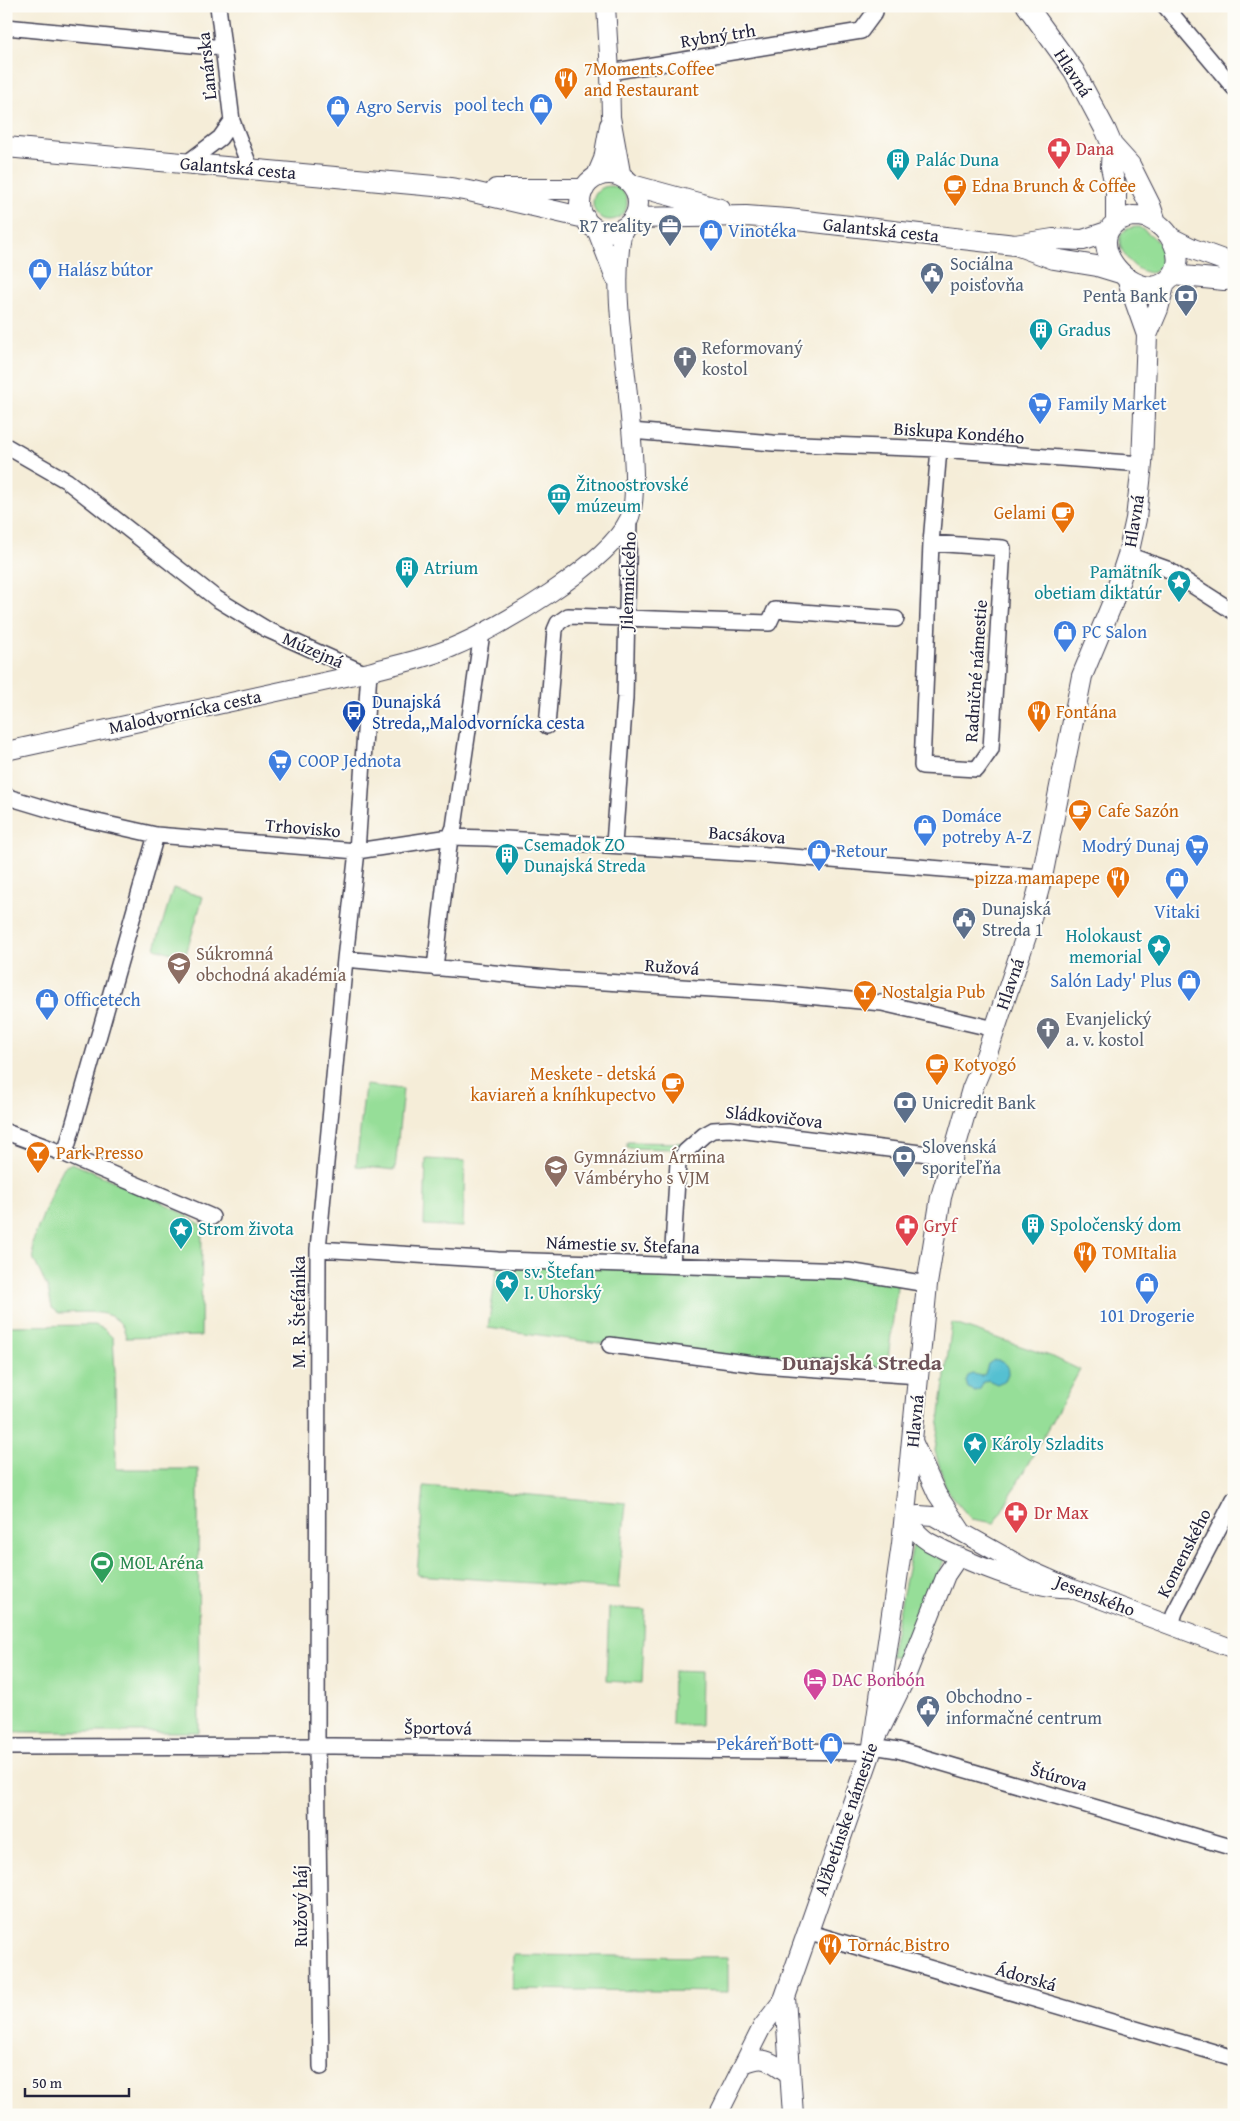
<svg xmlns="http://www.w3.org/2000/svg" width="1240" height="2121" font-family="'Gentium Book Plus',serif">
<rect width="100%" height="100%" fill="#fdfcf7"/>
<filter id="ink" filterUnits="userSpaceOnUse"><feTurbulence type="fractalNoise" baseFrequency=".02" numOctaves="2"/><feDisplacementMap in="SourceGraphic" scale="10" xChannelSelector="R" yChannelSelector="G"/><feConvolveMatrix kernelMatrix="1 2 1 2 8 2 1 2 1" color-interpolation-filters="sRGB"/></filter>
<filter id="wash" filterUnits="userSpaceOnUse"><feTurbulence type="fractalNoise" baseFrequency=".0096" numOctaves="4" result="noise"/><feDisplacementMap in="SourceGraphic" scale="20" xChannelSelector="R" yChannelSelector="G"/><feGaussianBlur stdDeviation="1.12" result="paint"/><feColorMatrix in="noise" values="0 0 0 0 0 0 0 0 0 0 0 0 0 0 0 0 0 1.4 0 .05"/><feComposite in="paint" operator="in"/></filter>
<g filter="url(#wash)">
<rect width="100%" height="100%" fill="#f5edd8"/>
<!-- green -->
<path fill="#96de98" stroke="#5c806a" d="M593 203a17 17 0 1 1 34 0a17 17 0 1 1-34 0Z
M1139,227C1151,234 1177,253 1160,268C1156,272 1151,274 1146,272C1125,267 1103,227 1139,227Z
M173,888L203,897L185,957L155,948Z
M365,1085L403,1089L395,1170L356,1166Z
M627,1142L689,1143L672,1167V1149L627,1148Z
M426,1159L465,1161L463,1227L424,1225Z
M72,1163L162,1202L202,1225L201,1336L126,1338C122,1305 83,1313 59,1313L52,1308L48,1289L34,1260L32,1243L56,1182L64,1167Z
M498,1260L898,1279L886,1374L761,1365L488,1328Z
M952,1323L1053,1357L1080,1370L995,1523L971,1519L947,1491L935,1451Z
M95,1325L104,1329L113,1338L115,1372L116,1469H198L199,1732H6V1326Z
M424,1486L626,1503L618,1589L417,1575Z
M913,1545L944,1560L907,1661L890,1656Z
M609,1608L645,1610L642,1683L606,1681Z
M673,1671L701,1672L700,1725H672Z
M513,1955L728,1957V1992L512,1989Z"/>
<!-- water -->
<path fill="#55c0d1" stroke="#3c7186" d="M994,1360C1001,1359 1007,1363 1009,1370L1006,1380L997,1384L988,1380L983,1382L980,1389L975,1391L968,1388L966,1381L968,1376L973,1374L981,1376L985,1374L988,1364Z"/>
</g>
<g filter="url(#ink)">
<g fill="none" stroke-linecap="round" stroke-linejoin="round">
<!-- minor casing -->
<g stroke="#424053" stroke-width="18">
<path id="minor" d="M218,6L232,121L251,170
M1165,6L1234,88
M6,27L223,48
M610,72L861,31L875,12L874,6
M187,163L220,138L232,121
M631,431L773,443L939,449L1142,464
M6,446L67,481L217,599L266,629L364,673
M931,543L1003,548L991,749L977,769L922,766L931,543L939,449
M1128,555L1167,569L1234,612
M547,726L555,630L558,623L568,616L769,623L775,610L896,619
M6,795L11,798L71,816L156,835L357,851L450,837L488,838L755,854L1042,877
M614,844L625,698L629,518
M345,959L559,979L775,993L882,1003L995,1029
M435,968L450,837L454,827L482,633
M6,1132L65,1154L212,1217
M65,1154L156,835
M318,1249L498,1260L848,1271L927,1284
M672,1265L678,1162L686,1151L704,1135L713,1130L730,1129L952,1157
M610,1345L761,1365L919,1376
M1171,1625L1175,1612L1234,1499
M873,1746L898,1750L1234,1848
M6,1747L333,1746L870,1752
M807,1932L1234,2058
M321,2067L317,1746L318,1249L345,959L357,851L369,672"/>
</g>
<!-- tertiary casing -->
<g stroke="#424053" stroke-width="20">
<path id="tertiary" d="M606,6L610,72L611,117L622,178
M595,178L603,159L609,125
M596,229L615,278
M6,751L369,672C397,664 426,659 453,647C499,628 608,564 629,519C640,497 630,423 628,395C623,341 612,283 623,229
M912,1439L937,1494L961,1530
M1070,1588C1037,1591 959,1559 929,1542C919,1536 912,1527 905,1517L919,1515L933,1516L1027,1569L1070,1588L1234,1649
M877,1737L903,1684L946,1575L959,1556
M744,2064C766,2054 771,2062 789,2074
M718,2115L762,2027L785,1997"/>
</g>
<!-- secondary casing -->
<g stroke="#424053" stroke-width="22">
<path id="secondary" d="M1027,6L1074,71L1106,131L1112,145L1111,167L1116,190V222
M1112,145L1130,165L1150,205L1156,222
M6,147L445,187L469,191L585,218
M580 203a29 29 0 1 1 58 0a29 29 0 1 1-58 0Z
M632,185L720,209
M496,189H584
M1133,216C1138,216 1143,216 1148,218C1169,227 1188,257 1171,277C1150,301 1113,275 1107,250C1102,230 1115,219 1133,216Z
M634,218L746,216L788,219L1015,245L1053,239L1083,240L1107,232
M1171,238L1193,249L1234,264
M1016,245L1054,259L1097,266L1120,273
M1173,275L1224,280L1234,279
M1128,281L1147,335
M793,2115L785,1997L873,1746L902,1544L927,1284L941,1197L972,1089L986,1056L1027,933L1042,877L1082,676L1112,604L1128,555L1136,519L1142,464L1147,335L1158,309L1165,282"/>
</g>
<!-- minor -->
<use href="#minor" stroke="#fff" stroke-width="15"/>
<!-- tertiary -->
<use href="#tertiary" stroke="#fff" stroke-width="18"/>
<!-- secondary -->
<use href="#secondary" stroke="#fff" stroke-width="20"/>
</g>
</g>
<!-- icons -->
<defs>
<g id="restaurant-pin" transform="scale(1.25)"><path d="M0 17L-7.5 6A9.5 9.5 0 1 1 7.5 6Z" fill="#e8710a" stroke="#fdfcf7"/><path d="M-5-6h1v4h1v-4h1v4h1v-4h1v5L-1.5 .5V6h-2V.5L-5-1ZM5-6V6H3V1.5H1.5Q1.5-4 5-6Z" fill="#fff"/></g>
<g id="shop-pin" transform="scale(1.25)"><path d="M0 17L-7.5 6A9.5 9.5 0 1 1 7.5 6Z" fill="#3f7fe0" stroke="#fdfcf7"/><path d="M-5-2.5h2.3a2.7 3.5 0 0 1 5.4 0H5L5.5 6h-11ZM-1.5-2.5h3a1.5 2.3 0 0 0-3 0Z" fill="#fff"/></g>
<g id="pharmacy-pin" transform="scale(1.25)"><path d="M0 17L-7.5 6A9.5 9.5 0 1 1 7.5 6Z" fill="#e0444e" stroke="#fdfcf7"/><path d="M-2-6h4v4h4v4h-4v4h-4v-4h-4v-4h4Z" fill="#fff"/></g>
<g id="building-pin" transform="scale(1.25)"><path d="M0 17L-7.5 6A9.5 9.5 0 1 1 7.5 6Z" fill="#0f9aa8" stroke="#fdfcf7"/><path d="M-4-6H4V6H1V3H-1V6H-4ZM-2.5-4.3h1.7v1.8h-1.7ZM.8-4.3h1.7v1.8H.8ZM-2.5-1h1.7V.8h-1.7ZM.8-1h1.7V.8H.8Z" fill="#fff"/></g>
<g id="cafe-pin" transform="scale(1.25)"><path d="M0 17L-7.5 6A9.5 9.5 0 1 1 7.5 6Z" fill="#e8710a" stroke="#fdfcf7"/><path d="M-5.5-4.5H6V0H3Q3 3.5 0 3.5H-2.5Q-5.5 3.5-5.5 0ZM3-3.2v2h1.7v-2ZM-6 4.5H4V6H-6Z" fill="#fff"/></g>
<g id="office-pin" transform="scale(1.25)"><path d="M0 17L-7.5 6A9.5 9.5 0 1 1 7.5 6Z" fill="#5c6f8a" stroke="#fdfcf7"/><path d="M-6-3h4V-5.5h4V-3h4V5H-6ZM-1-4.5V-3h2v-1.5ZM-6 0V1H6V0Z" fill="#fff"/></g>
<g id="civic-pin" transform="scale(1.25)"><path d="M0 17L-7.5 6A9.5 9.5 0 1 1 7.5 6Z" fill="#5c6f8a" stroke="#fdfcf7"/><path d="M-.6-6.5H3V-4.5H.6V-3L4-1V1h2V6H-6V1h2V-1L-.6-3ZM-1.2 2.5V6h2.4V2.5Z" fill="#fff"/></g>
<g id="bank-pin" transform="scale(1.25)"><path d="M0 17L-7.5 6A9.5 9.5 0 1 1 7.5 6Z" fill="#5c6f8a" stroke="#fdfcf7"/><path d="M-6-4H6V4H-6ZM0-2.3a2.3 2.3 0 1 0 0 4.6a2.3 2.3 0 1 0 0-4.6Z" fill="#fff"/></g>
<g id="church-pin" transform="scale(1.25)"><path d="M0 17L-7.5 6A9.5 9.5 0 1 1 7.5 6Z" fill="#6b7280" stroke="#fdfcf7"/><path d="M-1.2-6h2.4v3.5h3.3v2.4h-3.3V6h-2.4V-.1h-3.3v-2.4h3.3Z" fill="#fff"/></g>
<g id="supermarket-pin" transform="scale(1.25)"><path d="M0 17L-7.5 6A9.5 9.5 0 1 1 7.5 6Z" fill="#3f7fe0" stroke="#fdfcf7"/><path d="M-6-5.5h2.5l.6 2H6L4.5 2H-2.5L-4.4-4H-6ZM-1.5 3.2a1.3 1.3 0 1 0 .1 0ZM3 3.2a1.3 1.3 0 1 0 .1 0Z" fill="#fff"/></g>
<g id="museum-pin" transform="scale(1.25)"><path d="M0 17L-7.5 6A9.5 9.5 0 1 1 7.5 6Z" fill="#0f9aa8" stroke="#fdfcf7"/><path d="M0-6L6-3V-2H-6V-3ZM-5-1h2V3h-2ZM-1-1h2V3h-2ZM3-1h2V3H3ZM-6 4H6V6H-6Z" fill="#fff"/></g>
<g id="sight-pin" transform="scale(1.25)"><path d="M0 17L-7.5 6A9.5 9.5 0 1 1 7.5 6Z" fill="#0f9aa8" stroke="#fdfcf7"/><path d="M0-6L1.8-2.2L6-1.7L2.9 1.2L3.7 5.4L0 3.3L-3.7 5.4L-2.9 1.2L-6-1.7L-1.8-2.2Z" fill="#fff"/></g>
<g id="bus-pin" transform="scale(1.25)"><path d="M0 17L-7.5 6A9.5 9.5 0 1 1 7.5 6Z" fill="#1a4fb4" stroke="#fdfcf7"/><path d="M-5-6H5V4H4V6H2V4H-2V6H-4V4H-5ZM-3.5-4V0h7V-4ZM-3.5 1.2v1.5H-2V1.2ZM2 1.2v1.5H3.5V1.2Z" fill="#fff"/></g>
<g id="school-pin" transform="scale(1.25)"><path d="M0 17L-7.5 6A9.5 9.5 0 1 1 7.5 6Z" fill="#8d6e63" stroke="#fdfcf7"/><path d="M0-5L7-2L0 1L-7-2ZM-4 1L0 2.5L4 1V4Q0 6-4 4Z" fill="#fff"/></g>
<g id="bar-pin" transform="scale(1.25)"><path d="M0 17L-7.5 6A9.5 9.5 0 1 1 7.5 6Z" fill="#e8710a" stroke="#fdfcf7"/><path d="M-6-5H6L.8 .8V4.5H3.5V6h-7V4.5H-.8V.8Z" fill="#fff"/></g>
<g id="stadium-pin" transform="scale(1.25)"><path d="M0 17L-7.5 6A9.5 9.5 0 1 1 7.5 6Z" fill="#2e9e5b" stroke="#fdfcf7"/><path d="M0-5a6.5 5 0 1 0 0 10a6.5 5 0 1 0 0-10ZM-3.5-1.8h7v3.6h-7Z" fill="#fff"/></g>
<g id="hotel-pin" transform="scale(1.25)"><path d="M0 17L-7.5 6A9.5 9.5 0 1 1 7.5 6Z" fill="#d1479c" stroke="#fdfcf7"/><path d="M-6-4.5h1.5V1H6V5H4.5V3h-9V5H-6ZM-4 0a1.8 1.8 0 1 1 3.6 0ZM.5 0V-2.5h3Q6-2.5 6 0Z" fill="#fff"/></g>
</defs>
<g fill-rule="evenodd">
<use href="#restaurant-pin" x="566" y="79"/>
<use href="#shop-pin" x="541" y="105"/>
<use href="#shop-pin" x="338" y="107"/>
<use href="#pharmacy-pin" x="1059" y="149"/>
<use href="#building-pin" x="898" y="160"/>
<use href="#cafe-pin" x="955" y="186"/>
<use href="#office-pin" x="670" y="226"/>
<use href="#shop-pin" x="711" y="231"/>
<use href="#shop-pin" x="40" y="270"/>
<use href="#civic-pin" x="932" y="274"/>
<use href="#bank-pin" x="1186" y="296"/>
<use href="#building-pin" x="1041" y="330"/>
<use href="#church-pin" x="685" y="358"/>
<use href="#supermarket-pin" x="1040" y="404"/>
<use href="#museum-pin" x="559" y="495"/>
<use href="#cafe-pin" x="1063" y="513"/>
<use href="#building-pin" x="407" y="568"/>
<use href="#sight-pin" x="1179" y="582"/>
<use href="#shop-pin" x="1065" y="632"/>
<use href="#bus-pin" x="354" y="712"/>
<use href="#restaurant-pin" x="1039" y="712"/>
<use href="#supermarket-pin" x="280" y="761"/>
<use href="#cafe-pin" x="1080" y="811"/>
<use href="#shop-pin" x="925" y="826"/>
<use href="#supermarket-pin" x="1197" y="846"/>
<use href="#shop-pin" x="819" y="851"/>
<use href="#building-pin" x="507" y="855"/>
<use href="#restaurant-pin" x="1118" y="878"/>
<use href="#shop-pin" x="1177" y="879"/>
<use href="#civic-pin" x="964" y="919"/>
<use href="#sight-pin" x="1159" y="946"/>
<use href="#school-pin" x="179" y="964"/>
<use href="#shop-pin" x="1189" y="981"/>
<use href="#bar-pin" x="865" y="992"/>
<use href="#shop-pin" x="47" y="1000"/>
<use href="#church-pin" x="1048" y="1029"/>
<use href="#cafe-pin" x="937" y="1065"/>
<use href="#cafe-pin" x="673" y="1084"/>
<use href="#bank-pin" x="905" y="1103"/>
<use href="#bar-pin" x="38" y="1153"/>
<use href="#bank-pin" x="904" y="1157"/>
<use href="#school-pin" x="556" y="1167"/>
<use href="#building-pin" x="1033" y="1225"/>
<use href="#pharmacy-pin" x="907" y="1226"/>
<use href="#sight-pin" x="181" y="1229"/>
<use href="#restaurant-pin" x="1085" y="1253"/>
<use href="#sight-pin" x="507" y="1282"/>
<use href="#shop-pin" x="1147" y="1284"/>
<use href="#sight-pin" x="975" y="1444"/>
<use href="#pharmacy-pin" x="1016" y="1513"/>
<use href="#stadium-pin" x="102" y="1563"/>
<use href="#hotel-pin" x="815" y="1680"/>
<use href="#civic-pin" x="928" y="1707"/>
<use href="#shop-pin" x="831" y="1744"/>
<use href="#restaurant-pin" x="830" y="1945"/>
</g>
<g text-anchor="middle" stroke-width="4" stroke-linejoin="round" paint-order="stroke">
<!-- street labels -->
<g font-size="18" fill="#22223b" stroke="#fdfcf7">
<text transform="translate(718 36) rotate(-9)" y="6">Rybný trh</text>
<text transform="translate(207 66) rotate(-96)" y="6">Ľanárska</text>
<text transform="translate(1073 73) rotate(57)" y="6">Hlavná</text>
<text transform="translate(238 168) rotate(5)" y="6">Galantská cesta</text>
<text transform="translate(881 230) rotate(6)" y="6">Galantská cesta</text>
<text transform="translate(959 433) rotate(4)" y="6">Biskupa Kondého</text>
<text transform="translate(1134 521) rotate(-81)" y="6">Hlavná</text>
<text transform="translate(628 581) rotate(-88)" y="6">Jilemnického</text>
<text transform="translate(313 650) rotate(24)" y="6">Múzejná</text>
<text transform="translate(976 671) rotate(-86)" y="6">Radničné námestie</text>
<text transform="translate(185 712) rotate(-12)" y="6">Malodvornícka cesta</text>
<text transform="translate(303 828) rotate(5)" y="6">Trhovisko</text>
<text transform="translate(747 835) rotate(4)" y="6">Bacsákova</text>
<text transform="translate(672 967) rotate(4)" y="6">Ružová</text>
<text transform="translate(1010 984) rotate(-71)" y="6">Hlavná</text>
<text transform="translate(774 1117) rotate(6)" y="6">Sládkovičova</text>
<text transform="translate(623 1245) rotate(2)" y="6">Námestie sv. Štefana</text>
<text transform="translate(299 1312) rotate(-90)" y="6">M. R. Štefánika</text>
<text transform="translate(915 1421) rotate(-84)" y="6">Hlavná</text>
<text transform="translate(1184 1553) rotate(-63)" y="6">Komenského</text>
<text transform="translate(1095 1596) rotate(21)" y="6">Jesenského</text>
<text transform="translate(438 1728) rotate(1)" y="6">Športová</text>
<text transform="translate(1059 1777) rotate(16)" y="6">Štúrova</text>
<text transform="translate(846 1819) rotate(-71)" y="6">Alžbetínske námestie</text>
<text transform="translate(301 1906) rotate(-90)" y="6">Ružový háj</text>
<text transform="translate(1026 1977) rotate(16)" y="6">Ádorská</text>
</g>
<!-- food labels -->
<g font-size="18" fill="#c56008" stroke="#fdfcf7" text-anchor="start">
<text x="584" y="75">7Moments Coffee<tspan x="584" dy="21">and Restaurant</tspan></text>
<text x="972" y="192">Edna Brunch &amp; Coffee</text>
<text x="1046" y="519" text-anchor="end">Gelami</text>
<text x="1056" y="718">Fontána</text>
<text x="1098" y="817">Cafe Sazón</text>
<text x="1100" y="884" text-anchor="end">pizza mamapepe</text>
<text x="882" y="998">Nostalgia Pub</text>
<text x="954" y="1071">Kotyogó</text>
<text x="656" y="1080" text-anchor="end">Meskete - detská<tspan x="656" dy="21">kaviareň a kníhkupectvo</tspan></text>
<text x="56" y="1159">Park Presso</text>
<text x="1102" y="1259">TOMItalia</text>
<text x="848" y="1951">Tornác Bistro</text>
</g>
<!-- shop labels -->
<g font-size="18" fill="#366cbe" stroke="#fdfcf7" text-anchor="start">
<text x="524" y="111" text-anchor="end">pool tech</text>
<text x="356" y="113">Agro Servis</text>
<text x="728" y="237">Vinotéka</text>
<text x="58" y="276">Halász bútor</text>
<text x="1058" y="410">Family Market</text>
<text x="1082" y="638">PC Salon</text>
<text x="298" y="767">COOP Jednota</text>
<text x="942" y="822">Domáce<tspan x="942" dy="21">potreby A-Z</tspan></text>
<text x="1180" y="852" text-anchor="end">Modrý Dunaj</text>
<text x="836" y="857">Retour</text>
<text x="1177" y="918" text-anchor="middle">Vitaki</text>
<text x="1172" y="987" text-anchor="end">Salón Lady' Plus</text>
<text x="64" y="1006">Officetech</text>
<text x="1147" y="1322" text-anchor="middle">101 Drogerie</text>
<text x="814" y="1750" text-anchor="end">Pekáreň Bott</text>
</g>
<!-- health labels -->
<g font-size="18" fill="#be3a42" stroke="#fdfcf7" text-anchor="start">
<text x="1076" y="155">Dana</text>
<text x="924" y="1232">Gryf</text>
<text x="1034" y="1519">Dr Max</text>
</g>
<!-- culture labels -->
<g font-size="18" fill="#0d838f" stroke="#fdfcf7" text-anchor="start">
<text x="916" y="166">Palác Duna</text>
<text x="1058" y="336">Gradus</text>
<text x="576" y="491">Žitnoostrovské<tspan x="576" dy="21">múzeum</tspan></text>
<text x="424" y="574">Atrium</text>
<text x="1162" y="578" text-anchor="end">Pamätník<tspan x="1162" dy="21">obetiam diktatúr</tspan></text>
<text x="524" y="851">Csemadok ZO<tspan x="524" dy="21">Dunajská Streda</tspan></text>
<text x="1142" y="942" text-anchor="end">Holokaust<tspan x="1142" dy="21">memorial</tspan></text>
<text x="1050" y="1231">Spoločenský dom</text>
<text x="198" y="1235">Strom života</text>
<text x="524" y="1278">sv. Štefan<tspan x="524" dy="21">I. Uhorský</tspan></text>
<text x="992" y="1450">Károly Szladits</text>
</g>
<!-- service labels -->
<g font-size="18" fill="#4e5e75" stroke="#fdfcf7" text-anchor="start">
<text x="652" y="232" text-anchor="end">R7 reality</text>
<text x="950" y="270">Sociálna<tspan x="950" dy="21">poisťovňa</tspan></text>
<text x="1168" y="302" text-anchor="end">Penta Bank</text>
<text x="982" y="915">Dunajská<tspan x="982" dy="21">Streda 1</tspan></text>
<text x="922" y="1109">Unicredit Bank</text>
<text x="922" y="1153">Slovenská<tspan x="922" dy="21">sporiteľňa</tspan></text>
<text x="946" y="1703">Obchodno -<tspan x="946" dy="21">informačné centrum</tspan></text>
</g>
<!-- worship labels -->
<g font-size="18" fill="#5b616d" stroke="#fdfcf7" text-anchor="start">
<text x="702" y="354">Reformovaný<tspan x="702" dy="21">kostol</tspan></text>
<text x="1066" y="1025">Evanjelický<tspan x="1066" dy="21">a. v. kostol</tspan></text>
</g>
<!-- transit labels -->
<g font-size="18" fill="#164399" stroke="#fdfcf7" text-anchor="start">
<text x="372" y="708">Dunajská<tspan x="372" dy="21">Streda,,Malodvornícka cesta</tspan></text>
</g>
<!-- education labels -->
<g font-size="18" fill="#785e54" stroke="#fdfcf7" text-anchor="start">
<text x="196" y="960">Súkromná<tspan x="196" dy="21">obchodná akadémia</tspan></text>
<text x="574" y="1163">Gymnázium Ármina<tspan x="574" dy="21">Vámbéryho s VJM</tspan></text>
</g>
<!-- leisure labels -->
<g font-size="18" fill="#27864d" stroke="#fdfcf7" text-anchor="start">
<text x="120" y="1569">MOL Aréna</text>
</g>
<!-- hotel labels -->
<g font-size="18" fill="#b23c85" stroke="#fdfcf7" text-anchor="start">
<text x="832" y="1686">DAC Bonbón</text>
</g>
<!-- district labels -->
<g font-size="22" font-weight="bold" fill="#6d5258" stroke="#fdfcf7">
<text x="862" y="1370">Dunajská Streda</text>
</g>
</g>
<!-- margin -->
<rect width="1240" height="2121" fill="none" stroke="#fdfcf7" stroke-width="25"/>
<!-- scale -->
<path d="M25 2088v8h104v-8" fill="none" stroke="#22223b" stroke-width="2.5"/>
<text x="32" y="2088" font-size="15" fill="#22223b" stroke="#fdfcf7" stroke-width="4" paint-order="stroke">50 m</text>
</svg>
